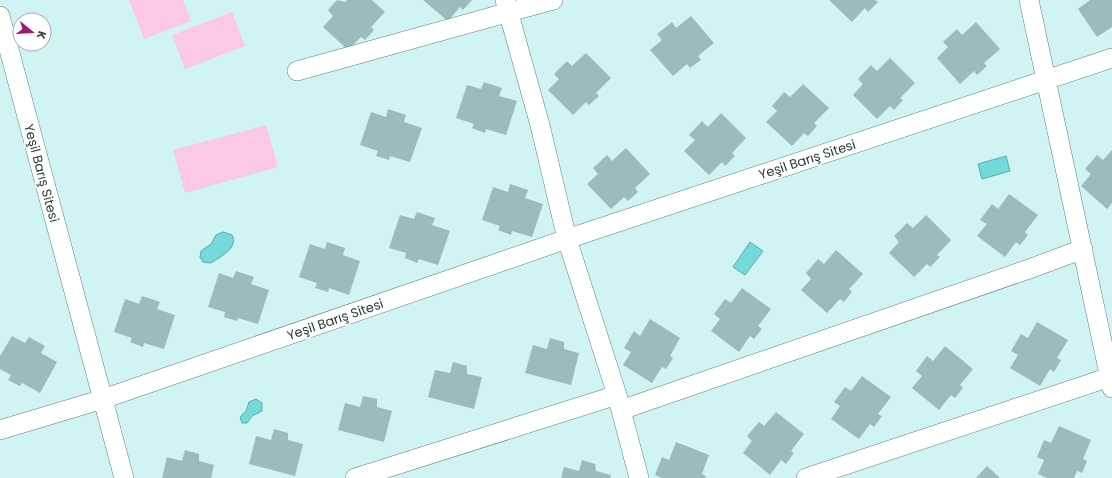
<svg xmlns="http://www.w3.org/2000/svg" width="1112" height="478" font-family="Poppins,sans-serif">
<rect width="100%" height="100%" fill="#cff4f3"/>
<!-- green -->
<path fill="#fbc9e5" d="M129,0H183L191,21L144,39Z
M232,12L245,46L185,69L172,35Z
M266,125L278,167L185,193L173,150Z"/>
<!-- water -->
<path fill="#74d9d9" stroke="#5faaaa" d="M1006,156L1010,171L982,179L978,164Z
M223,232L232,235C239,248 220,257 211,263L203,262L200,257L201,251L211,244L216,235Z
M750,242L763,251L745,275L733,267Z
M256,399L262,403V411L252,416L247,423H242L240,417L246,411L249,402Z"/>
<!-- building -->
<path fill="#99bcbc" d="M337,0L346,2L347,0H372L385,12L371,27L374,30L365,40L361,37L348,50L323,27L333,16L328,10Z
M423,0H472L463,10L460,7L448,21Z
M829,0H875L878,2L868,12L865,8L852,22Z
M1090,0H1112V27L1097,37L1078,9Z
M691,16L714,43L698,56L701,60L690,68L687,64L673,76L650,50L662,40L657,34L672,22L676,28Z
M976,22L1000,49L984,63L987,66L977,75L974,71L960,84L937,58L948,47L943,42L957,29L962,35Z
M586,53L611,78L596,93L599,96L589,105L586,102L573,115L548,90L559,79L554,74L567,61L572,66Z
M890,58L915,83L900,98L903,100L894,110L890,106L877,119L853,95L863,84L858,79L871,65L877,71Z
M484,82L502,88L499,96L517,101L506,135L486,129L485,133L472,128L474,124L456,118L467,85L481,89Z
M803,84L829,108L814,123L817,126L808,136L804,133L792,146L766,122L777,111L772,106L784,92L790,97Z
M388,109L406,115L404,122L422,128L410,162L390,156L389,160L376,156L378,151L360,145L371,112L386,117Z
M721,113L746,138L732,153L735,156L725,166L722,162L709,175L684,151L695,140L689,135L702,121L708,127Z
M626,148L650,174L635,188L638,192L628,201L624,197L611,209L587,184L598,174L593,168L607,155L612,161Z
M1112,150V203L1107,209L1081,186L1091,174L1085,169L1097,155L1103,160Z
M510,184L528,190L525,198L543,204L532,237L512,231L511,235L498,230L500,226L482,220L493,187L508,192Z
M1009,194L1038,215L1025,232L1028,235L1020,245L1016,242L1005,257L977,236L987,224L980,220L992,204L998,209Z
M417,212L435,218L432,225L450,231L438,265L419,259L417,263L405,258L406,253L389,248L400,215L414,219Z
M926,215L951,240L937,255L940,257L930,267L927,264L914,277L889,253L899,242L894,236L907,223L913,228Z
M327,242L345,248L343,255L360,261L349,295L329,288L328,292L315,288L317,283L299,277L310,244L325,249Z
M836,250L863,274L849,289L852,292L844,302L840,299L827,313L801,290L811,279L806,273L818,259L824,264Z
M236,271L254,277L251,284L269,290L258,324L238,318L237,321L224,317L225,312L208,307L219,273L233,278Z
M742,288L771,309L758,326L762,329L754,339L750,336L739,352L711,331L720,319L714,314L725,299L731,303Z
M142,296L160,302L157,309L175,315L164,349L144,343L143,347L130,342L132,338L114,332L125,299L139,304Z
M650,319L680,338L670,356L673,358L666,369L662,367L652,383L623,365L631,352L624,348L634,331L640,336Z
M1037,322L1068,340L1057,358L1061,360L1054,372L1050,369L1040,386L1010,368L1018,355L1011,351L1021,334L1028,338Z
M12,336L25,343L29,337L45,346L41,353L57,362L40,393L22,383L20,386L8,380L11,375L0,369V356Z
M550,338L564,342V349L579,353L571,385L525,373L533,345L547,349Z
M945,346L973,369L960,385L963,388L955,398L951,395L939,410L912,388L922,376L916,371L927,356L933,361Z
M453,362L467,366V374L482,377L474,409L428,397L435,370L450,373Z
M862,376L891,397L878,414L882,416L874,427L870,424L859,439L831,419L840,406L834,402L845,387L851,391Z
M363,396L377,399V407L392,411L384,442L338,430L345,403L360,407Z
M776,412L804,434L791,451L794,453L786,464L781,460L770,475L743,453L752,441L747,436L759,422L764,426Z
M1059,426L1091,440L1083,459L1087,461L1082,473L1077,471L1074,478H1047L1038,474L1044,460L1037,457L1044,440L1051,443Z
M274,429L288,433V440L303,444L295,476L249,464L256,436L271,440Z
M676,442L709,455L702,474L706,476L705,478H662L655,475L662,457L669,460Z
M185,450L199,454V461L214,465L211,478H162L167,457L182,461Z
M582,460L595,464L596,471L611,475L610,478H561L564,467L579,471Z
M987,466L1000,478H976Z"/>
<g fill="none" stroke-linecap="round" stroke-linejoin="round">
<!-- minor casing -->
<g stroke="#5c7e7e" stroke-width="20">
<path id="minor" d="M505,0L540,125L567,239L617,395L639,478
M1029,0L1112,388
M0,16L124,478
M297,71L553,0
M621,410L1029,269L1083,249
M0,430L103,399L567,239L1112,58
M355,478L617,395
M806,478L1110,377"/>
</g>
<!-- minor -->
<use href="#minor" stroke="#fff" stroke-width="19"/>
</g>
<g text-anchor="middle" stroke-width="4" stroke-linejoin="round" paint-order="stroke">
<!-- street labels -->
<g font-size="13" fill="#2e3c3c" stroke="#fff">
<text transform="translate(807 159) rotate(-18)" y="5">Yeşil Barış Sitesi</text>
<text transform="translate(42 173) rotate(75)" y="5">Yeşil Barış Sitesi</text>
<text transform="translate(335 319) rotate(-19)" y="5">Yeşil Barış Sitesi</text>
</g>
</g>
<!-- north arrow -->
<g transform="translate(32 32) rotate(108)"><circle r="19" fill="#ffffff" stroke="#abb1b1"/>
<path d="M0-3L7 15L0 10L-7 15Z" fill="#991b72"/>
<text y="-6" font-size="11" font-weight="bold" text-anchor="middle" fill="#2e3c3c">K</text>
</g>
</svg>
